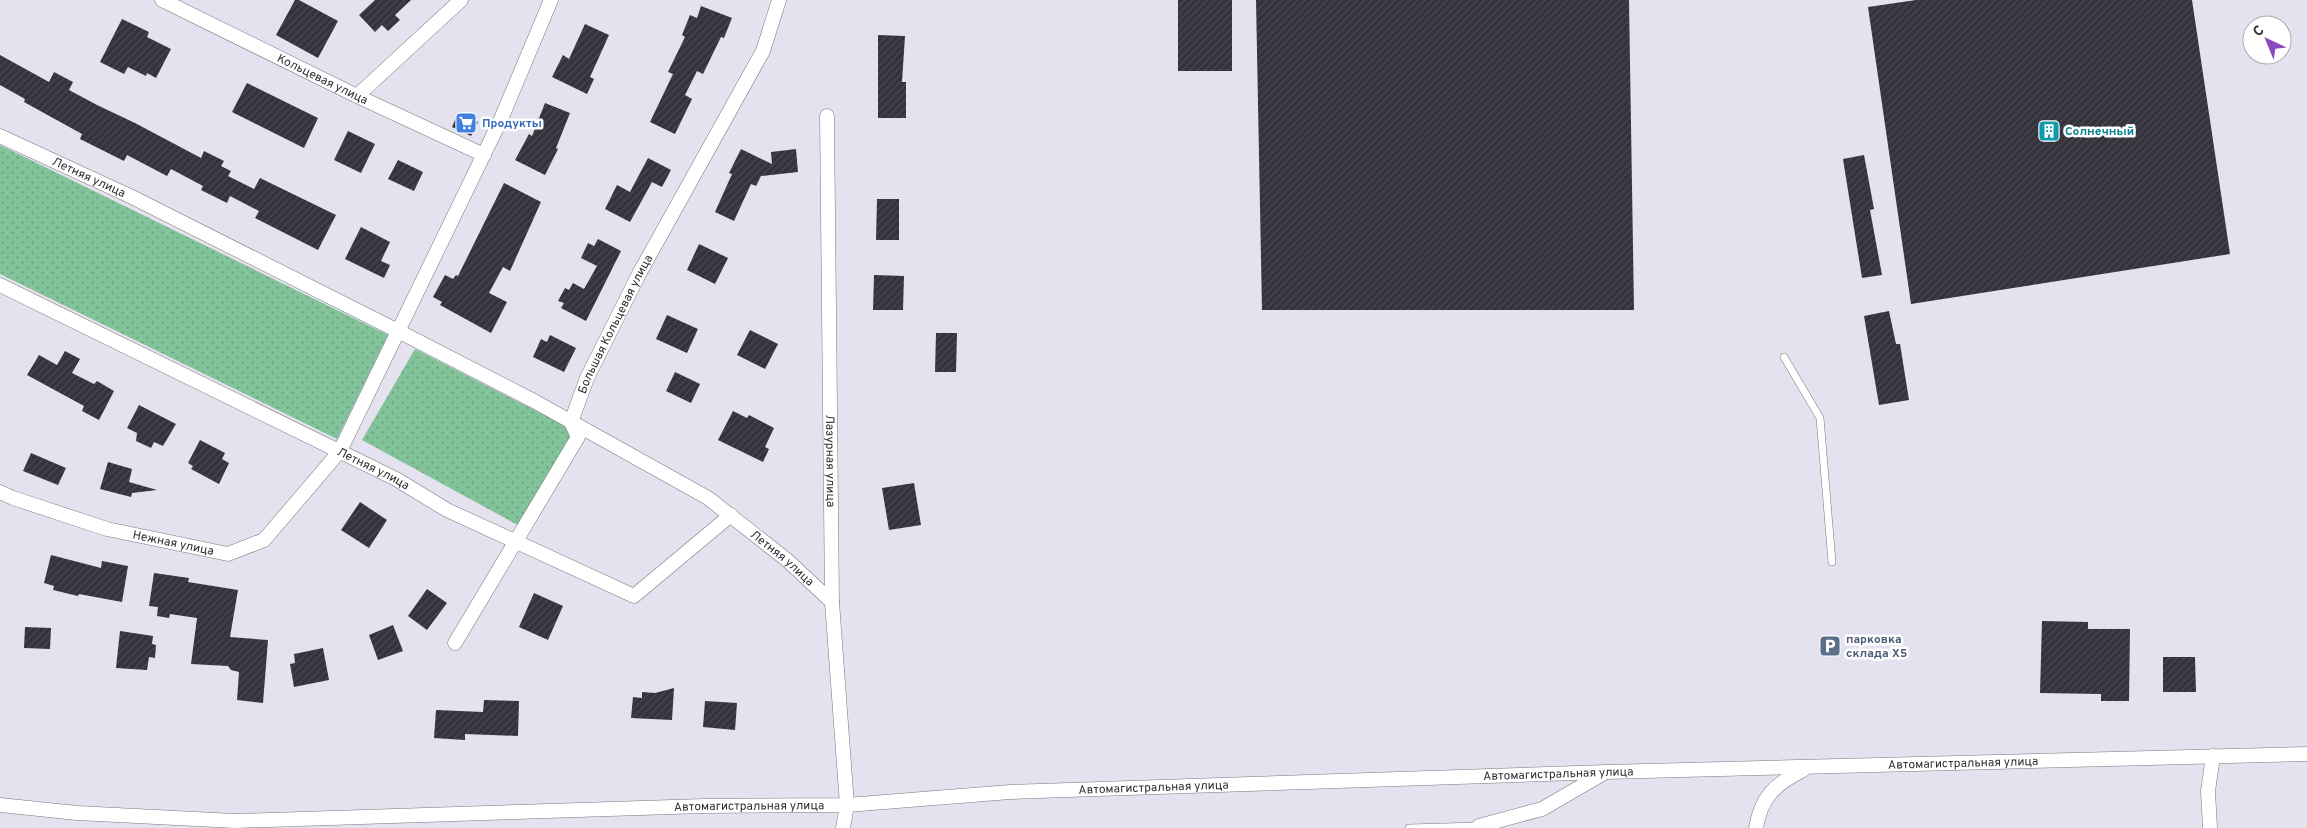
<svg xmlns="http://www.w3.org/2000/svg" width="2307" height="828" font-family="Overpass,sans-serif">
<defs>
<pattern id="grass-dots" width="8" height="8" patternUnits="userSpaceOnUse" patternTransform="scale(1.25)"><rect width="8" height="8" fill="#83c399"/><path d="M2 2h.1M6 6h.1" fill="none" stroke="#6c9f7d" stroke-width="1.8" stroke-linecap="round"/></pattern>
<pattern id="building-hatch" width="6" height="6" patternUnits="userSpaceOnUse" patternTransform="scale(1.25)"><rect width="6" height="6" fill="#34323b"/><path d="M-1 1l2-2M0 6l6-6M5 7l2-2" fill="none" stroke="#49474f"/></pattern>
</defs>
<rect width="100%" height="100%" fill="#e4e2ee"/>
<!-- grass -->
<path fill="url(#grass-dots)" d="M0,145L388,335L337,439L0,274Z
M415,349L585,436L525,529L362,440Z"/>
<!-- building -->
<path fill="url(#building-hatch)" d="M295,0H299L338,21L318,58L276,35Z
M375,0H411L395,15L400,20L388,31L382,25L375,32L359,15Z
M1178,0H1232V71H1178Z
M1256,0H1629L1634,310H1262Z
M1916,0H2192L2230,254L1911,304L1868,7Z
M701,6L732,18L724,38L721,37L703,74L697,71L685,95L692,99L675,134L650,122L673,74L668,72L685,37L682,35L690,15L697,18Z
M122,19L149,32L147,37L171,49L156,78L147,73L146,76L128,67L124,74L100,62Z
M585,24L609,35L590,77L594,79L587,94L552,77L563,55L569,59Z
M878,35L905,36L902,82H906V118H878Z
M0,55L49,82L54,72L73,82L69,90L97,105L135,123L201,158L204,151L224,161L221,166L231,171L228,176L254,189L260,178L336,215L318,250L255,218L259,211L230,196L227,203L201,190L203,186L171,169L167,176L127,155L124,161L80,139L82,134L24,102L25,99L0,85Z
M247,83L318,118L304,148L232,112Z
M545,103L570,113L556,148L558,149L545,175L515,160L529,134L532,136Z
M458,113L478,122L471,136L452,127Z
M348,131L375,144L361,173L334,160Z
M741,149L772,164L771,152L796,149L798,172L761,176L756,186L751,184L734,221L715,212L732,174L729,173Z
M1864,155L1874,209L1870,210L1882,275L1862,278L1843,159Z
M648,158L671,170L662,187L652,182L630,222L605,209L617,185L630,192Z
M398,160L423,172L414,191L388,179Z
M504,183L541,202L510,271L503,267L489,293L507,302L491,333L440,305L442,302L433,297L445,275L453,279L456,275L458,276Z
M877,199H899V240H876Z
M361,227L390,242L381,261L390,265L384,278L345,259Z
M598,239L621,251L586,321L561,308L564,303L558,301L565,288L569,290L573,283L584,289L597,266L581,258L588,243L594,246Z
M699,244L728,258L715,284L687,270Z
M874,275L904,276L903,310H873Z
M1889,311L1896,344H1900L1909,400L1879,405L1864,316Z
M667,315L698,329L687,353L656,339Z
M750,330L778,344L765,369L737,355Z
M936,333H957L956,372H935Z
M550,335L576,348L564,372L533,357L541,339L547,342Z
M65,351L80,359L72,373L94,384L97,381L114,391L99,420L82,411L84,406L27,375L39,355L57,365Z
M675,372L700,384L691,403L666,391Z
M139,405L176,424L163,446L154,442L151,448L136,441L137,433L127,428Z
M733,411L747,418L749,415L774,428L765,447L769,449L763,462L718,440Z
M200,440L225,453L222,459L229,463L219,484L191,469L193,466L188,463Z
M31,453L66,468L58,485L23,471Z
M108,462L132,469L129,482L157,490L132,493L131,497L100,489Z
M914,483L921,525L889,530L882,488Z
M360,502L387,520L369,548L341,530Z
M51,555L101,568L102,561L128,566L122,602L79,594L78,596L53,590L54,586L44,583Z
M154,573L189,578L188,582L238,590L230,637L268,640L263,703L237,700L239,672L231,670L228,666L191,664L197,618L170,614L169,618L157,616L158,607L149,606Z
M427,589L447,603L427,630L408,616Z
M534,593L563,606L548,640L519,627Z
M2042,621L2088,622V629H2130L2129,701H2101V694L2040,693Z
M393,625L403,651L378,660L369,635Z
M25,627L51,628L50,649L24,648Z
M120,631L153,636L152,644L156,645L155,658L149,657L147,670L116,668Z
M323,648L329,680L294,687L290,664L295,663L294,654Z
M2163,657H2195L2196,692H2163Z
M674,688L672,720L631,718L633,697L642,698V692L655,693Z
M484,700L519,701L518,736L465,734V740L434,738L436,710L483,712Z
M705,701L737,703L735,730L703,727Z"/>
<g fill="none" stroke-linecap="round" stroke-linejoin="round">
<!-- service casing -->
<g stroke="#797781" stroke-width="8">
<path id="service" d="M1784,357L1820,418L1832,562
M1409,828L1479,826"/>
</g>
<!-- minor casing -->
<g stroke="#797781" stroke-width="15">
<g id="minor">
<path id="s1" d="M162,0L357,96L484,155"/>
<path d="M357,96L461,0"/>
<path id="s2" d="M827,116L832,602L847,805L843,828"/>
<path id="s3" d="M0,136L132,197L398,331L534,401L708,498L787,560L832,602"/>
<path id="s4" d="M0,285L396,479L447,510L634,596L731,515"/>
<path id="s5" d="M0,492L13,498L107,529L228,554L264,540L340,451L501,119L551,0"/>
<path id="s6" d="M455,643L578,437L571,422L587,378L639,274L763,51L779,0"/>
<path id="s7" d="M0,805L77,813L235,821L704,806L847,805L1010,792L1606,772L2307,754"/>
<path d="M1479,826L1542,809L1604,773"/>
<path d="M1756,828C1761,797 1775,784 1803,770"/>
<path d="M2210,828L2208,791L2213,756"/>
</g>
</g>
<!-- service -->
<use href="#service" stroke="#fff" stroke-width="7"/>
<!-- minor -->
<use href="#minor" stroke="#fff" stroke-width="14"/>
</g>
<!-- icons -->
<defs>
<g id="supermarket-square" transform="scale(1.125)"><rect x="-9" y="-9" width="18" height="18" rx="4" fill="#3f7fe0" stroke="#fff"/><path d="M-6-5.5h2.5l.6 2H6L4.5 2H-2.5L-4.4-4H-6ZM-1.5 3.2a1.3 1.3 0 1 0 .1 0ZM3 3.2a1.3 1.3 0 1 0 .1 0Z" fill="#fff"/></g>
<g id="building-square" transform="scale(1.125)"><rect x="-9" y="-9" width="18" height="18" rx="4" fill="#0f9aa8" stroke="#fff"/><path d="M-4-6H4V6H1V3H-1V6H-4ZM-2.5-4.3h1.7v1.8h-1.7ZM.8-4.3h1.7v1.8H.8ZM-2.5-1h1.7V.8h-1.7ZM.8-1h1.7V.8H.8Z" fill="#fff"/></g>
<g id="parking-square" transform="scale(1.125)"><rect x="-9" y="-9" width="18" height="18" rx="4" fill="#5c6f8a" stroke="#fff"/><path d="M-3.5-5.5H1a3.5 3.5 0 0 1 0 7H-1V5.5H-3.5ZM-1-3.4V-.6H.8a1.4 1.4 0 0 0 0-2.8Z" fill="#fff"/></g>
</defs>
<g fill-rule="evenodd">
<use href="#supermarket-square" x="466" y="123"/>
<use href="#building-square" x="2049" y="131"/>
<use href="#parking-square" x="1830" y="646"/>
</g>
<g text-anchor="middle" stroke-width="5" stroke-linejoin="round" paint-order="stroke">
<!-- street labels -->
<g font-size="12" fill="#2e2e32" stroke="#fff">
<text dy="4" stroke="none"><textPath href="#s1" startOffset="179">Кольцевая улица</textPath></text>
<text dy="4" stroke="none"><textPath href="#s3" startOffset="98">Летняя улица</textPath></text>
<text dy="4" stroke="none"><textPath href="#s6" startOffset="364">Большая Кольцевая улица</textPath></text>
<text dy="4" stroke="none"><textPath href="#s2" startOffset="345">Лазурная улица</textPath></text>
<text dy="4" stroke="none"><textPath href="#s4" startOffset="416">Летняя улица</textPath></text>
<text dy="4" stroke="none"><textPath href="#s5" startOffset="181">Нежная улица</textPath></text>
<text dy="4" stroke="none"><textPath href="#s3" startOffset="891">Летняя улица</textPath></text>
<text dy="4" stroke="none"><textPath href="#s7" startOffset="1965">Автомагистральная улица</textPath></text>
<text dy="4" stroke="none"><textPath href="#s7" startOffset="1560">Автомагистральная улица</textPath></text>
<text dy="4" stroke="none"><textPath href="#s7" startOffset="1155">Автомагистральная улица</textPath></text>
<text dy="4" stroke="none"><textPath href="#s7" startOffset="750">Автомагистральная улица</textPath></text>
</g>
<!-- shop labels -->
<g font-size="12" font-weight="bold" fill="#366cbe" stroke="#fff" text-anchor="start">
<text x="482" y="127">Продукты</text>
</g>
<!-- culture labels -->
<g font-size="12" font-weight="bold" fill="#0d838f" stroke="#fff" text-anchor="start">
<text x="2065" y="135">Солнечный</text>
</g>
<!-- service labels -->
<g font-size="12" font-weight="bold" fill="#4e5e75" stroke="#fff" text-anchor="start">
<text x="1846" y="643">парковка<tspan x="1846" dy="14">склада X5</tspan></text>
</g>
</g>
<!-- north arrow -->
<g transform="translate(2267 40) rotate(316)"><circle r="24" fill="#ffffff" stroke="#ababad"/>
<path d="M0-4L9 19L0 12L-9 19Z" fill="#8c49bd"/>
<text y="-8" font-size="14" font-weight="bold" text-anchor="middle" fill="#2e2e32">С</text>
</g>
</svg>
